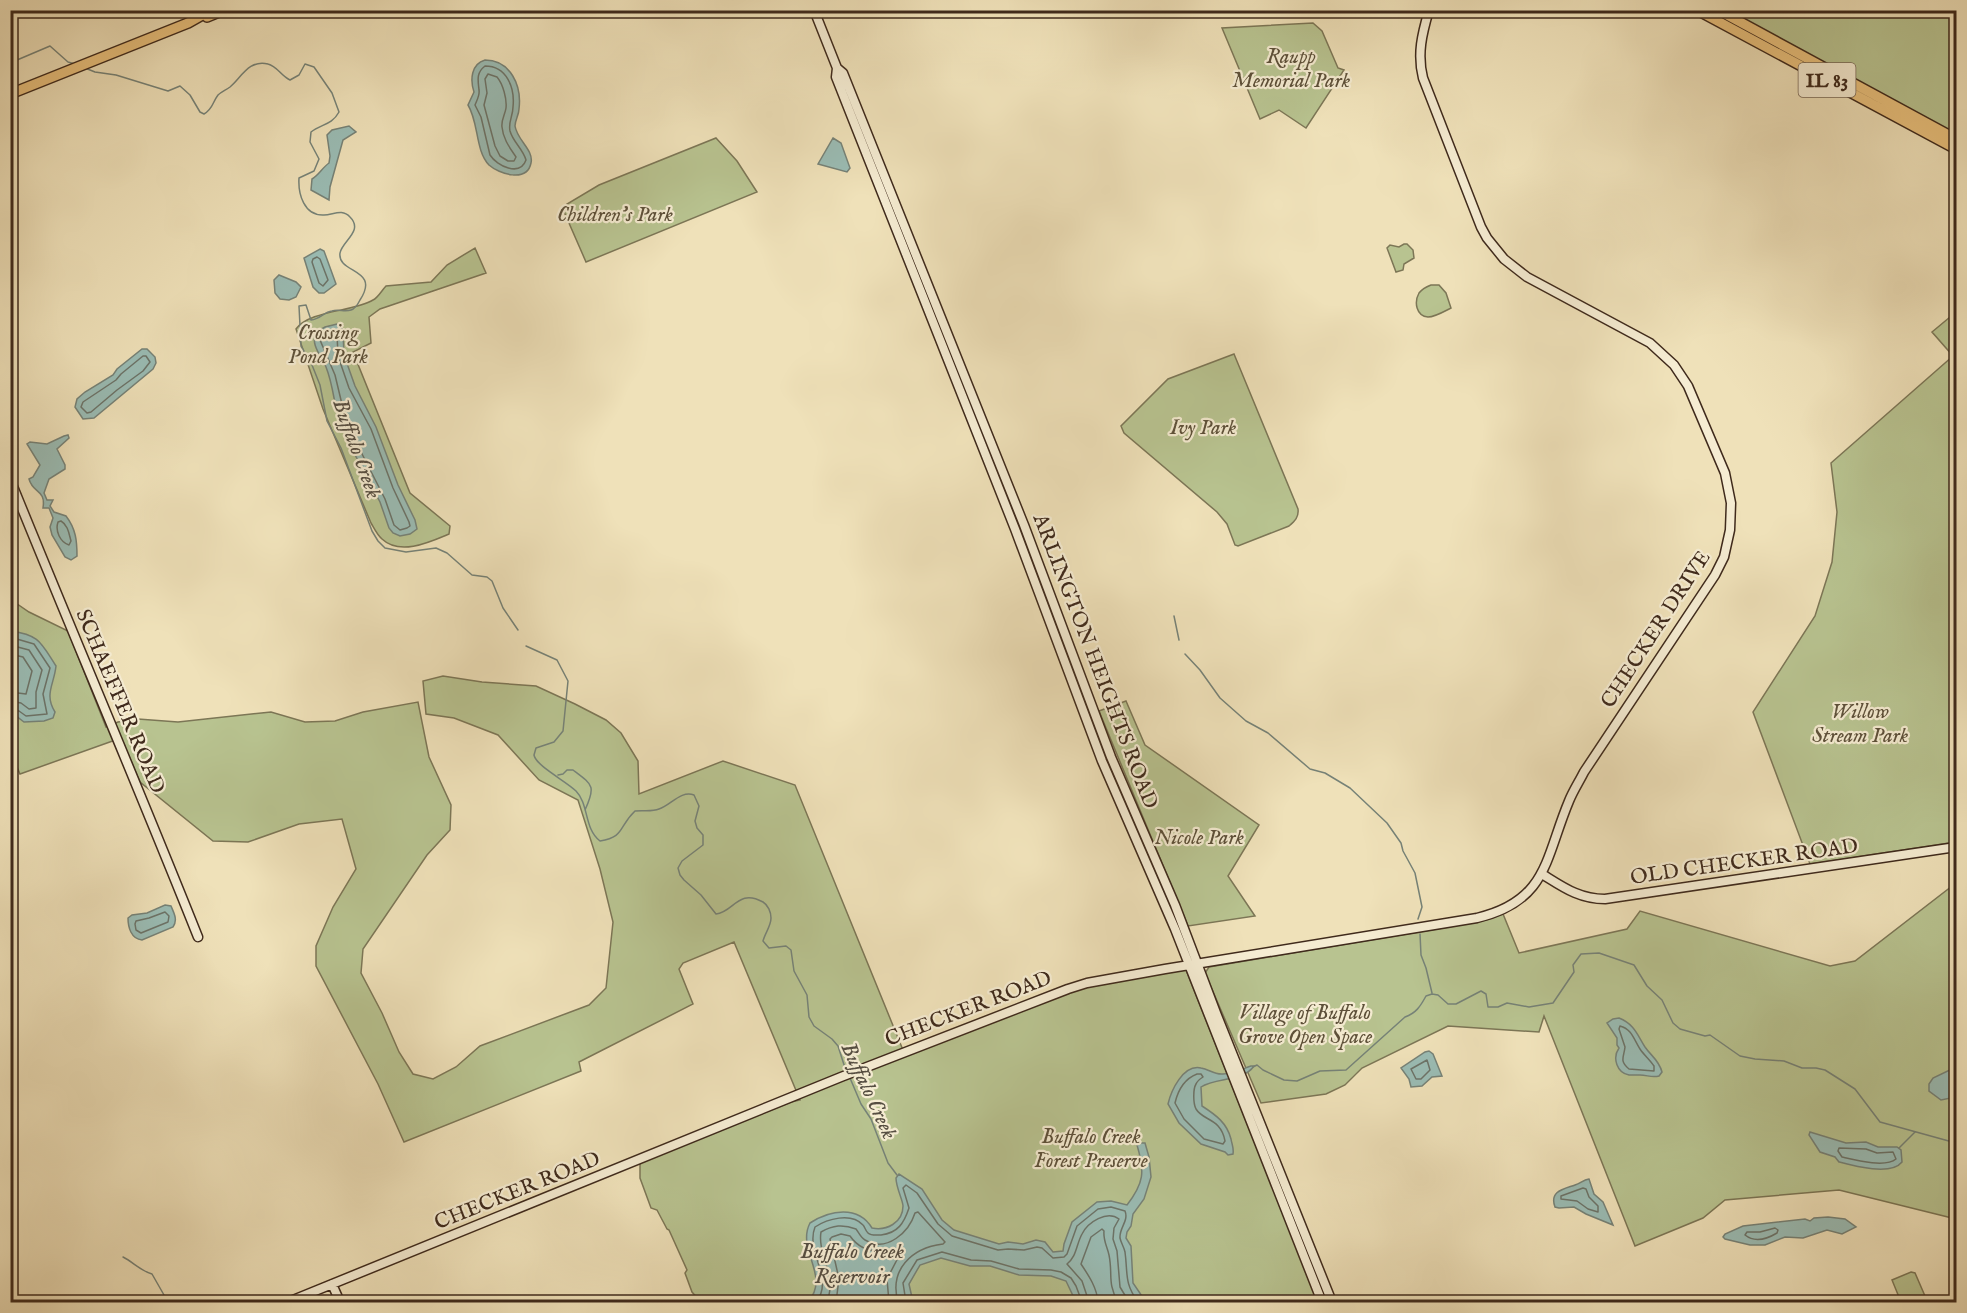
<svg xmlns="http://www.w3.org/2000/svg" width="1967" height="1313" font-family="'IM FELL English',serif">
<rect width="100%" height="100%" fill="#efe1b9"/>
<filter id="stains"><feTurbulence type="fractalNoise" baseFrequency=".00333" numOctaves="4"/><feColorMatrix values="0 0 0 0 .2 0 0 0 0 .09 0 0 0 0 .02 0 0 0 .5 -.17"/></filter>
<radialGradient id="worn" r=".72"><stop offset=".6" stop-color="#630" stop-opacity="0"/><stop offset="1" stop-color="#630" stop-opacity=".3"/></radialGradient>
<!-- green -->
<path fill="#b8c390" stroke="#7c7656" stroke-width="1.5" d="M1724,11H1956V135Z
M1313,23L1322,31L1338,68L1344,70L1306,128L1279,110L1260,119L1222,28Z
M716,138L737,161L757,192L586,262L562,207L599,185Z
M1404,244H1407L1413,250L1414,258L1404,264L1403,270L1396,272L1387,248L1390,245L1399,247Z
M475,248L486,273L380,309L369,317L371,343L353,352L410,493L450,526L449,534C430,542 400,556 382,539C377,535 374,528 371,523L323,409L296,329C310,310 353,312 373,300C378,298 382,290 386,286L431,282L447,265Z
M1431,285H1439L1446,293L1451,308C1445,311 1435,317 1428,317C1416,316 1414,302 1419,293C1422,289 1426,287 1431,285Z
M1956,312V842L1810,864L1753,712L1815,616L1832,562L1837,512L1831,463L1953,356L1932,332Z
M1234,354L1298,509C1299,517 1295,521 1289,526L1238,546L1235,545L1227,524L1217,512L1124,433L1121,426L1168,379Z
M10,599L29,612L68,631L106,727L118,722L138,719L178,722L271,712L305,722L335,721L363,712L418,702L429,757L451,805L450,830L427,855L363,949L361,973L382,1013L399,1052L413,1074L433,1079L456,1067L480,1046L589,1005L606,988L613,922L600,869L578,800L539,780L498,735L454,718L426,714L423,681L443,676L482,682L536,686L575,704L606,720L621,733L638,761L639,794L723,761L795,785L905,1055L1077,989L1160,972L1186,970L1318,1302H701L692,1292L685,1273L687,1270L669,1230L667,1229L657,1210L651,1208L640,1178V1163L791,1102L800,1100L734,942L683,963L679,969L693,1004L579,1062L581,1071L404,1142L378,1084L316,966V946L333,907L356,869L342,819L299,824L248,842L213,841L140,782L121,738L20,774L11,753Z
M1126,701L1145,745L1259,825L1228,876L1255,916L1188,926L1099,711Z
M1956,883V1219L1839,1190L1725,1200L1703,1218L1635,1246L1544,1016L1539,1032L1448,1026L1362,1068L1345,1085L1326,1094L1261,1103L1205,973L1209,967L1449,927L1486,920L1503,914L1519,953L1627,929L1640,911L1830,966L1855,961Z
M1911,1272L1915,1273L1925,1296L1908,1302H1901L1892,1280Z"/>
<!-- water -->
<path fill="#9abcb4" stroke="#768277" stroke-width="1.5" d="M485,60C510,60 522,85 519,109C519,115 515,120 515,126C517,140 534,150 531,163C527,183 499,174 489,165C475,150 479,123 468,105L474,92C470,80 471,64 485,60Z
M349,126L356,132L343,140L330,187L329,200L311,190L312,179C319,175 322,168 329,163L330,156L327,135L332,130Z
M833,138L841,143L850,168L847,172L818,164Z
M320,249L324,251L336,284L324,293H319L313,287L304,258Z
M279,275L296,282L301,287L296,297L289,300L280,299L275,293L274,280Z
M337,324L341,326L343,331L344,355L355,386L376,427L398,485L415,520L417,529L410,534L400,536L393,533L389,528L380,502L353,451L345,428L341,427C334,407 334,387 326,367C321,356 310,344 316,332L325,327Z
M142,349H147L155,357L156,363L153,369L94,418L83,419L75,407L77,399L85,392L113,375L117,369Z
M64,436L68,435L69,438L57,449L65,465V469L49,479L44,493L47,500H53L50,506L54,512L66,516C76,529 77,541 77,556L71,560L65,557L52,535L50,527L53,518L49,508H43C46,489 33,494 29,479L33,477L40,465L27,444L30,442L47,444Z
M11,631C40,635 41,643 56,666C54,685 44,694 55,712L53,718L44,721L24,722L16,716L11,714Z
M165,905L171,906C174,913 178,920 173,927L142,940C131,939 128,927 128,918L132,915L147,913Z
M1619,1018C1634,1024 1637,1034 1645,1047C1651,1056 1659,1060 1662,1072L1659,1076C1652,1078 1647,1075 1640,1075C1637,1075 1632,1075 1629,1075C1617,1073 1612,1058 1619,1048L1617,1045V1038L1607,1023L1613,1019Z
M1429,1051L1433,1054L1442,1076L1432,1077L1422,1086L1411,1087L1409,1079L1401,1068L1425,1052Z
M1251,1066H1254C1243,1082 1216,1077 1201,1087L1202,1106C1216,1115 1227,1123 1231,1139C1232,1145 1234,1148 1233,1154L1228,1155L1225,1152L1201,1144L1179,1123L1168,1104C1171,1091 1183,1064 1201,1068C1209,1069 1214,1075 1223,1074C1232,1074 1242,1069 1251,1066Z
M1956,1067V1097L1941,1100L1929,1091V1084L1933,1078Z
M1810,1132L1846,1143L1866,1142L1878,1147H1897L1901,1150L1902,1162C1891,1176 1854,1166 1839,1162L1835,1157L1820,1152L1809,1135Z
M1141,1143H1145L1149,1157L1151,1177L1144,1199L1133,1214L1131,1226L1127,1232L1126,1238L1131,1246L1133,1283L1146,1302H1076L1066,1281L1051,1276L1019,1275L990,1266H970L941,1258L920,1265L909,1284L913,1302H808C831,1276 796,1250 810,1223C830,1210 858,1205 872,1228C886,1231 903,1223 903,1206C903,1200 896,1188 896,1178L899,1174L922,1189L942,1220L954,1230L999,1244L1008,1242L1023,1244L1036,1240L1045,1242L1053,1252L1063,1251L1064,1244L1072,1222L1097,1202L1111,1201L1127,1205C1144,1183 1145,1172 1137,1145Z
M1589,1179L1594,1194L1603,1202L1613,1225L1586,1214L1574,1207L1559,1208L1555,1207C1549,1191 1564,1189 1575,1185C1581,1183 1583,1180 1589,1179Z
M1828,1217L1845,1219L1856,1227L1842,1234L1827,1230L1803,1238L1785,1237L1765,1245H1750L1725,1239L1723,1237L1725,1234L1743,1226L1805,1219L1810,1221L1814,1218Z"/>
<g fill="none" stroke-linecap="round" stroke-linejoin="round">
<!-- shore -->
<path stroke="#6c7368" stroke-width="1.5" d="M485,66C507,66 515,88 513,107C513,116 508,122 510,131C513,142 523,149 526,160C520,177 497,166 490,155L481,117L475,105C477,100 480,95 479,90C478,80 476,73 485,66Z
M488,74L497,77C503,84 507,99 506,108C505,115 501,120 502,127C503,139 510,148 516,157L514,161H508L500,156L495,146L484,105L487,93L485,79Z
M317,257L320,259L328,280L323,286L319,283L312,262L313,259Z
M334,331L337,334L338,356L349,388L371,429L393,488L409,522L410,526L407,528L400,530L394,525L385,499L359,448L350,426L346,421L335,375L320,340L321,336Z
M143,356H146L150,362L143,371L117,390L91,412L87,413L81,407L83,402L116,380L121,374Z
M61,521C68,525 69,534 71,541L69,545C60,542 55,531 58,522Z
M10,637L34,644L50,668L43,694L47,714L26,716L19,711L10,709
M10,645L29,650L42,670L36,692V708L29,709L21,703L10,701
M10,654L23,657L32,671L26,694L10,692
M165,912L169,916L168,922L141,933L136,930L135,924L136,921L149,918Z
M1620,1026C1632,1029 1634,1040 1640,1049C1644,1055 1650,1060 1654,1066V1071L1629,1069C1619,1061 1624,1057 1625,1047L1619,1029Z
M1427,1060L1430,1070L1421,1079H1416L1411,1069Z
M1197,1074H1201L1203,1077C1200,1079 1197,1081 1196,1084C1193,1089 1193,1103 1196,1109C1203,1121 1221,1118 1225,1141L1223,1144L1204,1139L1184,1119L1175,1103C1178,1090 1184,1079 1197,1074Z
M1839,1148L1866,1149L1877,1153L1893,1152L1896,1159C1885,1168 1855,1160 1842,1157L1838,1151Z
M1583,1188L1586,1189L1589,1197L1598,1206V1212L1588,1209L1577,1201L1561,1199V1196Z
M1775,1228L1778,1230L1777,1233C1767,1239 1755,1243 1745,1235L1747,1232H1760Z
M816,1302C835,1279 805,1252 815,1227C827,1219 851,1212 863,1225C865,1227 865,1230 868,1233C871,1236 877,1235 881,1235C898,1233 904,1223 909,1208L903,1188L906,1185L917,1193L938,1224L952,1236L998,1250L1008,1249L1024,1250L1037,1247L1042,1248L1053,1258L1064,1257L1067,1254L1077,1226L1098,1209L1111,1207L1125,1211C1129,1221 1119,1228 1120,1238C1121,1243 1124,1247 1125,1252C1128,1274 1124,1283 1138,1302
M826,1302C839,1279 817,1255 821,1232C833,1225 843,1224 856,1229C859,1233 861,1238 865,1240C887,1253 909,1232 915,1213L918,1212L945,1242L943,1244C911,1248 889,1270 898,1302
M836,1302L839,1279L830,1239L832,1237L841,1234L850,1236C862,1253 879,1254 898,1248L901,1249V1252L887,1279L889,1302
M906,1302L903,1283L917,1260L942,1252L971,1260L991,1261L1019,1269L1051,1270L1061,1272L1071,1278L1076,1286L1082,1302
M1089,1302L1082,1281L1067,1264C1077,1256 1076,1245 1082,1234C1088,1222 1107,1210 1119,1219L1114,1228L1113,1239L1117,1251L1120,1287L1129,1302
M1098,1302C1097,1288 1089,1276 1081,1264L1091,1237L1102,1229L1104,1231C1103,1240 1107,1246 1109,1255C1113,1274 1107,1283 1118,1302"/>
<!-- stream -->
<path stroke="#768277" stroke-width="1.5" d="M10,63L50,46L68,62L75,64
M85,68L95,72L116,75L168,91L180,86L190,95L200,112L204,114C213,109 212,103 218,95C221,92 226,90 230,87C241,78 249,59 268,64C277,66 281,76 290,80L299,75L305,64L314,67L332,93L339,112C332,125 321,124 311,132L310,142L319,159L314,171L299,178C298,194 304,216 324,215C333,215 342,208 350,217C364,231 342,241 340,253C337,274 381,268 360,300C358,304 355,309 351,310C345,312 338,309 332,311C324,312 320,319 311,320L306,305L299,306L301,346L312,365L320,385L327,421L341,448L372,531L378,541L385,548L406,552L436,548L447,553L472,575L487,577L492,581L503,608L518,630
M1174,616L1179,640
M526,646L557,660L568,681L563,731L554,742L536,748L534,755C536,766 566,781 576,791C589,804 584,829 600,841C625,837 618,827 635,811C643,810 652,812 659,809C671,805 681,790 694,795L699,806L695,821L697,828L703,835V845L682,861L678,868L680,875L684,880L701,895L716,914C734,912 738,888 763,902C768,905 771,912 771,918C771,926 765,933 763,941L769,948L786,946L791,950L794,971L807,995L809,1017L814,1026L832,1039L838,1046L846,1071
M1185,654L1200,670L1220,698L1246,721L1268,733L1310,769L1325,773L1350,788L1387,823L1401,843L1403,851L1415,873L1422,907L1418,919
M558,775L563,774L567,770H573C593,785 596,786 585,810
M1420,934L1421,955L1426,968L1432,993
M1432,994L1438,995L1448,1004H1456L1481,991L1486,994L1488,1007H1498L1507,1003L1529,1007L1553,1003L1574,972L1573,965L1581,954L1599,953L1634,965L1647,986L1662,1000L1673,1023L1680,1029L1705,1036L1710,1035L1740,1056L1755,1059L1784,1061L1802,1068H1816L1825,1070L1855,1089L1880,1122L1956,1143
M1253,1067L1257,1065L1263,1070L1284,1080L1297,1081L1320,1071L1346,1070L1405,1017C1416,1013 1420,1007 1426,996L1432,994
M850,1078L861,1104L871,1119L888,1163L897,1175
M1899,1148L1915,1132
M123,1257C133,1262 141,1271 152,1274L168,1302"/>
<!-- secondary casing -->
<g stroke="#3f2a1c" stroke-width="11">
<path id="secondary" d="M814,10L837,68L836,77L1015,529L1102,761L1175,929L1322,1302
M837,68L843,73L1024,525L1111,757L1175,905L1216,1013L1332,1302
M10,479C72,632 137,784 198,937
M1542,874C1563,887 1579,899 1605,899L1956,847
M332,1284L340,1302
M288,1302L841,1077L1068,989L1087,983L1165,969L1477,918C1548,901 1545,858 1569,801C1573,791 1579,782 1584,772L1715,575L1724,557L1730,530L1731,503L1725,473L1688,386L1674,365L1650,343L1527,277L1504,259L1487,238L1481,227L1423,78C1417,54 1422,34 1429,10"/>
</g>
<!-- primary casing -->
<g stroke="#3f2a1c" stroke-width="12">
<path id="primary" d="M1697,10L1956,149
M1718,10L1956,139
M207,17L224,10
M10,94L188,23L211,10"/>
</g>
<!-- secondary -->
<use href="#secondary" stroke="#f5ecd2" stroke-width="8"/>
<!-- primary -->
<use href="#primary" stroke="#e8c07c" stroke-width="9"/>
</g>
<g text-anchor="middle" stroke-width="4.5" stroke-linejoin="round" paint-order="stroke">
<!-- shield labels -->
<rect fill="#f5ecd2" stroke="#766453" stroke-width="1.5" x="1798.5" y="63" width="57" height="34" rx="4.5"/>
<g font-size="20" font-weight="bold" fill="#3f2a1c">
<text x="1827" y="87">IL 83</text>
</g>
<!-- park labels -->
<g font-size="21" font-style="italic" fill="#5d5039" stroke="#f5ecd2">
<text x="1291" y="63">Raupp<tspan x="1291" dy="24">Memorial Park</tspan></text>
<text x="615" y="221">Children's Park</text>
<text x="328" y="339">Crossing<tspan x="328" dy="24">Pond Park</tspan></text>
<text x="1203" y="434">Ivy Park</text>
<text x="1860" y="718">Willow<tspan x="1860" dy="24">Stream Park</tspan></text>
<text x="1199" y="844">Nicole Park</text>
<text x="1305" y="1019">Village of Buffalo<tspan x="1305" dy="24">Grove Open Space</tspan></text>
<text x="1091" y="1143">Buffalo Creek<tspan x="1091" dy="24">Forest Preserve</tspan></text>
</g>
<!-- street labels -->
<g font-size="21" fill="#3f2a1c" stroke="#f5ecd2">
<text transform="translate(1655 629) rotate(-57)" y="7">CHECKER DRIVE</text>
<text transform="translate(1096 661) rotate(69)" y="7">ARLINGTON HEIGHTS ROAD</text>
<text transform="translate(121 701) rotate(67)" y="7">SCHAEFFER ROAD</text>
<text transform="translate(1744 861) rotate(-8)" y="7">OLD CHECKER ROAD</text>
<text transform="translate(968 1008) rotate(-21)" y="7">CHECKER ROAD</text>
<text transform="translate(517 1190) rotate(-22)" y="7">CHECKER ROAD</text>
</g>
<!-- water labels -->
<g font-size="22" font-style="italic" fill="#564e42" stroke="#f5ecd2">
<text transform="translate(358 448) rotate(70)" y="8">Buffalo Creek</text>
<text transform="translate(870 1090) rotate(65)" y="8">Buffalo Creek</text>
<text x="852" y="1258">Buffalo Creek<tspan x="852" dy="25">Reservoir</tspan></text>
</g>
</g>
<!-- margin -->
<rect width="1967" height="1313" fill="none" stroke="#efe1b9" stroke-width="36"/>
<rect x="12" y="12" width="1943" height="1289" fill="none" stroke="#3f2a1c" stroke-width="3"/>
<rect x="18" y="18" width="1931" height="1277" fill="none" stroke="#3f2a1c" stroke-width="1.5"/>
<rect width="100%" height="100%" filter="url(#stains)"/>
<rect width="100%" height="100%" fill="url(#worn)"/>
</svg>
